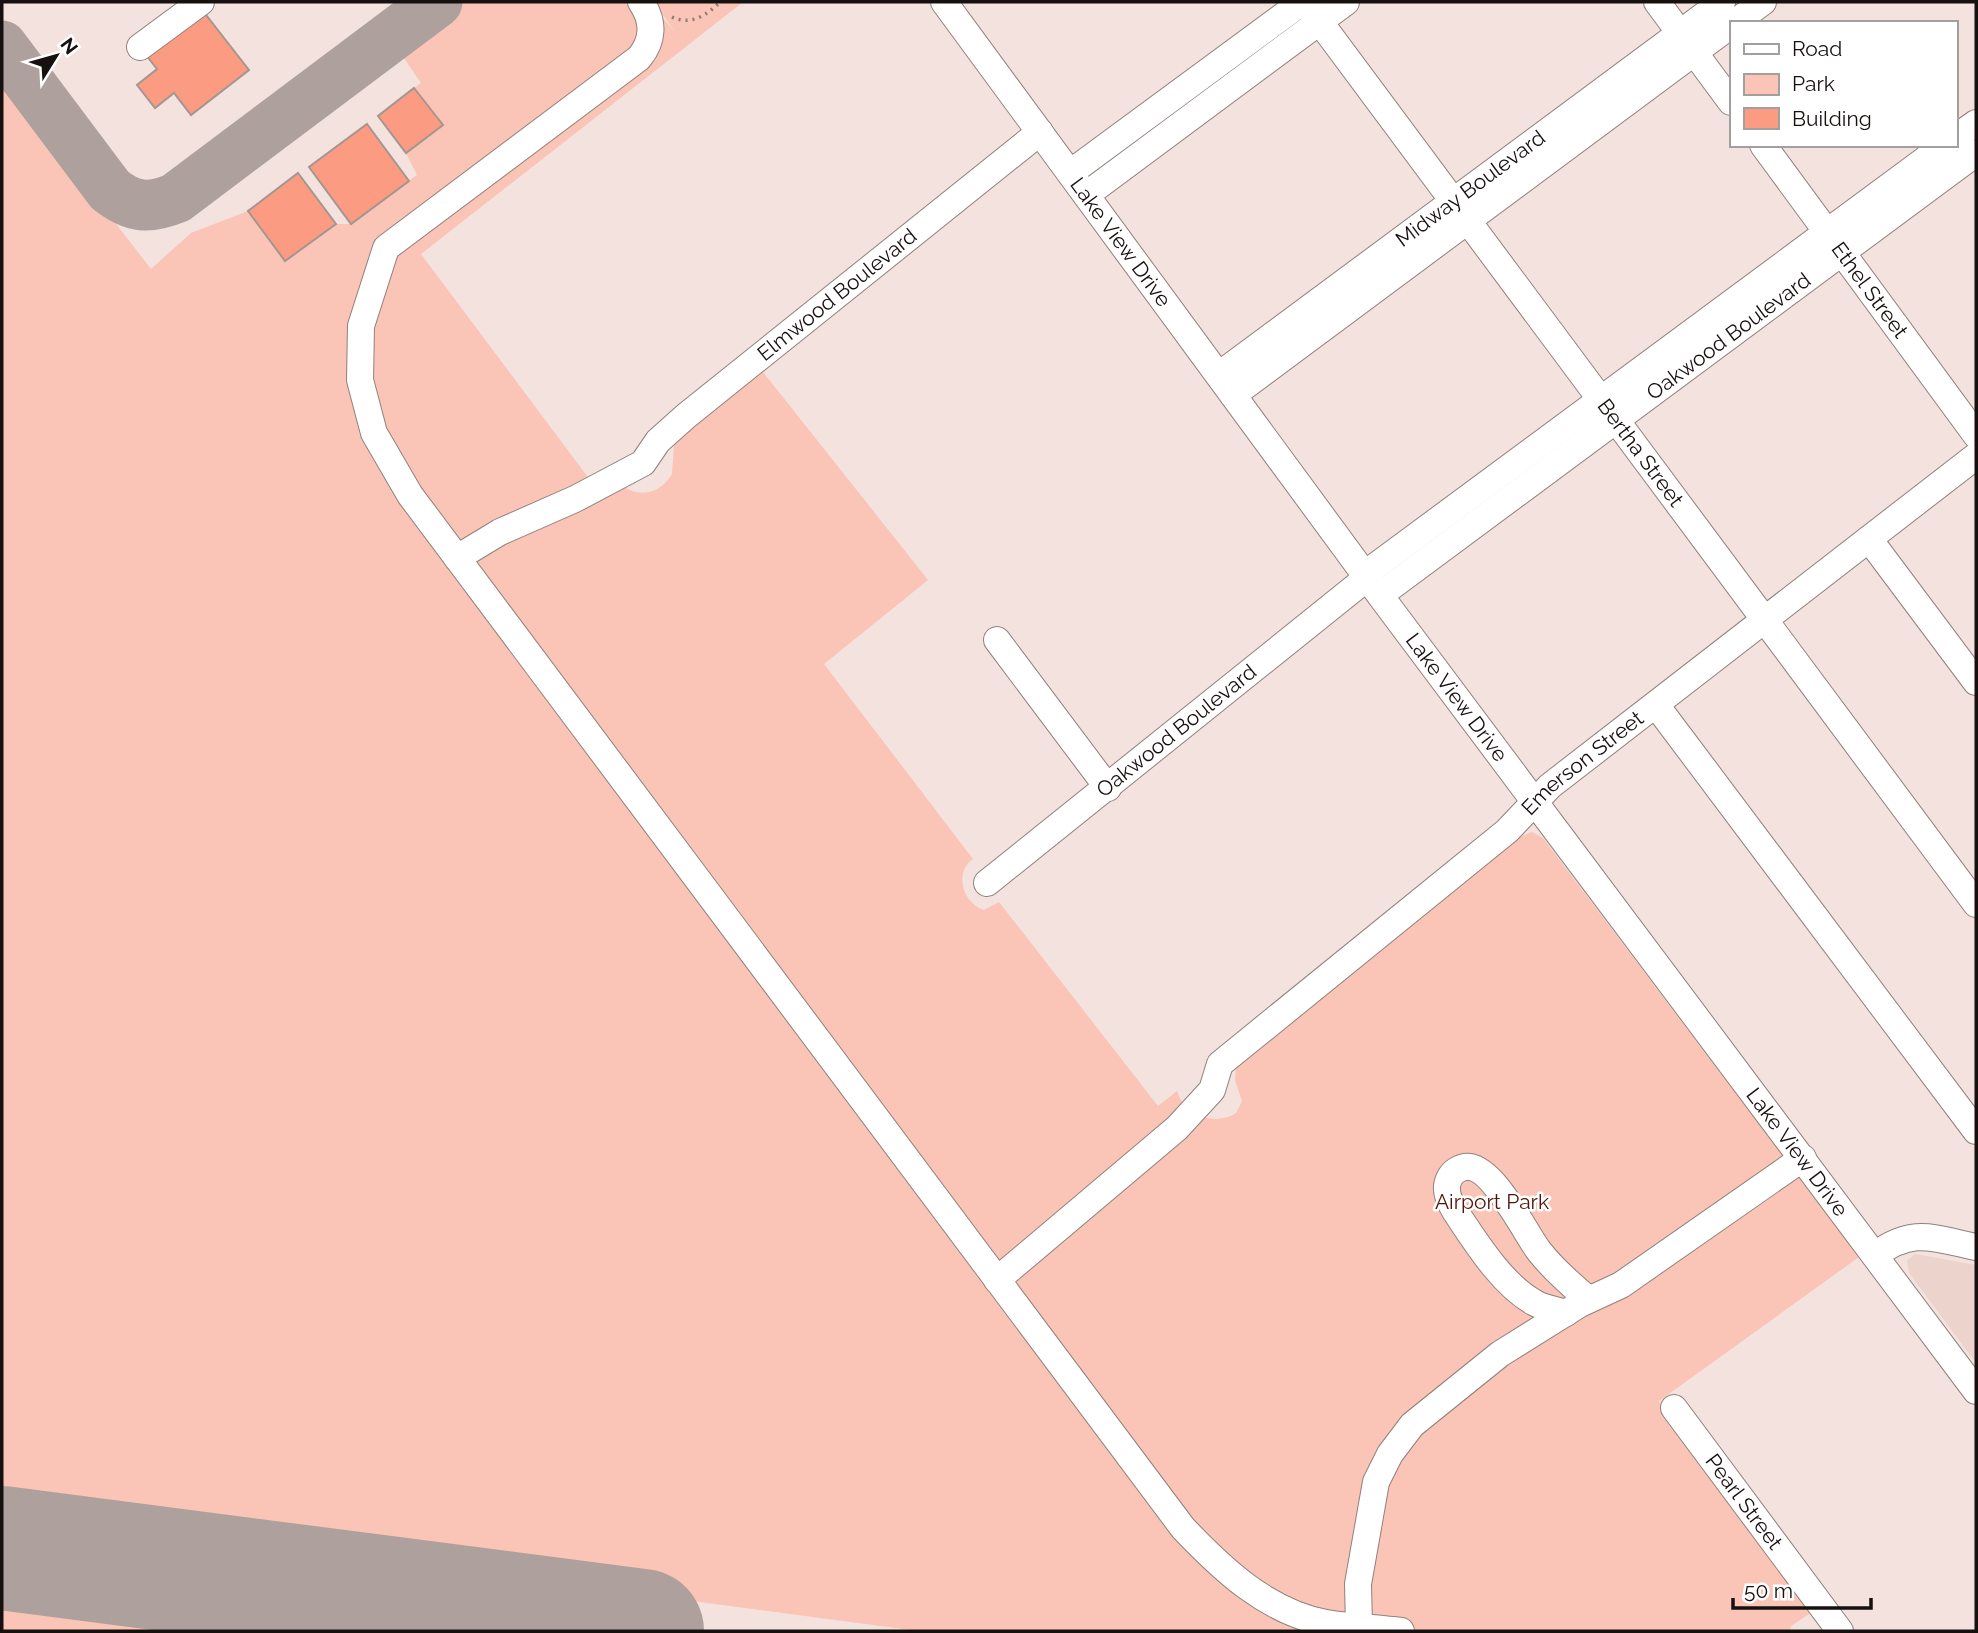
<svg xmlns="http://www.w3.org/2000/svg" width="1978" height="1633" font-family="Raleway,sans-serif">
<rect width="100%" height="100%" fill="#f3e2dd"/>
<!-- built -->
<path fill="#ecd3cc" d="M1915,1254L1976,1265V1363L1909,1273L1907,1261Z"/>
<!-- green -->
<path fill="#fac4b6" d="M461,2H649L675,32L654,2H743L421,254L590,480L612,465C618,497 655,503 672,474L674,446L686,427L759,367L928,580L824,664L973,859C954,872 962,903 984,910L999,902L1158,1106L1177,1091C1184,1115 1215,1127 1236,1113L1242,1101L1235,1080L1236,1067L1522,836L1532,832L1543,838L1859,1257L1659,1401L1815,1610L1791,1626L1790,1631H918L2,1509V76L151,269L191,233L248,211L286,261L336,224H351L417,175L406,153L442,125L414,88L421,83L399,51Z
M2,1594L291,1631H2Z"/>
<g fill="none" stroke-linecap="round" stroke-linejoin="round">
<!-- taxiway -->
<path stroke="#aea09c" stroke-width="51" d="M2,46L110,190C133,208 149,209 176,198L437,2"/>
<!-- runway -->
<path stroke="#aea09c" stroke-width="124" d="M2,1548L642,1631"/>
</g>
<!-- building -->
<path fill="#fb9c82" stroke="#a59591" stroke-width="2" d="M203,11L249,70L191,115L174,93L155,108L137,85L157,69L146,55Z
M414,88L443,125L406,153L378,116Z
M367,124L409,181L351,224L309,167Z
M298,173L336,224L285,261L248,211Z"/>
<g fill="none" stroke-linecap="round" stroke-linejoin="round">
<!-- minor casing -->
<g stroke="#90817c" stroke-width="28">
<g id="minor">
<path d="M641,2C654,21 654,40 639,58L386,248L361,326L360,380L374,433L410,495L1183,1528C1222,1569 1267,1612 1326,1623C1350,1627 1376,1628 1401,1631"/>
<path id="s1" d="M944,2L1385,602L1976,1391"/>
<path id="s2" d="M1305,2L1976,904"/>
<path d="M1657,2L1731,102"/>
<path d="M1734,23L1763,2"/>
<path d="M140,47L201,2"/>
<path d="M1955,138L1976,123"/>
<path id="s3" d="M1763,145L1976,435"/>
<path d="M1070,173L1302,2"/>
<path d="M1086,195L1346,2"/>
<path id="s4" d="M1219,375L1722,2"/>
<path d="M1233,395L1731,25"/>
<path d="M1869,539L1976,682"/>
<path id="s5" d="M457,558L500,532L575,499L643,463L658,441L686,416L1040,132"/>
<path d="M1365,574L1945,145"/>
<path id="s6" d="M1380,595L1976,153"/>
<path d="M997,640L1108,788"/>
<path d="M1656,705L1976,1131"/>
<path id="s7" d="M987,883L1368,577"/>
<path d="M1875,1255C1913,1227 1932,1238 1976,1247"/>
<path id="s8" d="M997,1280L1177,1128L1212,1090L1220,1064L1507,831L1550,786L1976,456"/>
<path d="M1566,1313C1556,1310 1544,1308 1535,1303C1502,1285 1475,1241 1455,1211C1450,1203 1446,1195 1447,1186C1448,1179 1452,1172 1459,1169C1488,1153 1524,1232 1539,1251C1553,1269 1570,1284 1588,1299"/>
<path id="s9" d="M1674,1408L1840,1631"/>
<path d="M1359,1626L1358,1584L1376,1482L1390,1454L1412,1425L1500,1354L1580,1304L1621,1285L1803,1158"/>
</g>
</g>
<!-- path -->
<path stroke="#897d7a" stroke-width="3.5" stroke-dasharray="2 5" stroke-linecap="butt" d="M672,17C691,26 707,15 720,2"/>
<!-- minor -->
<use href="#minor" stroke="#fff" stroke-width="26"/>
</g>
<g text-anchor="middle" stroke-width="5" stroke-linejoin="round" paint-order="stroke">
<!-- street labels -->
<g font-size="21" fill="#16100f" stroke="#fff">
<text dy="7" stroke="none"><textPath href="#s4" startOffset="313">Midway Boulevard</textPath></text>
<text dy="7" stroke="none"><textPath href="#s1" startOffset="298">Lake View Drive</textPath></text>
<text dy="7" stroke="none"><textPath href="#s3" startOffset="180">Ethel Street</textPath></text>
<text dy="7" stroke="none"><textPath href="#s5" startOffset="467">Elmwood Boulevard</textPath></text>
<text dy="7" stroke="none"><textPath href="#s6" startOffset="434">Oakwood Boulevard</textPath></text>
<text dy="7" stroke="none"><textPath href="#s2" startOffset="562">Bertha Street</textPath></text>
<text dy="7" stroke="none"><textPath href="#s1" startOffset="864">Lake View Drive</textPath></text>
<text dy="7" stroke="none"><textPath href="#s7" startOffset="243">Oakwood Boulevard</textPath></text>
<text dy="7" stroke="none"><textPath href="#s8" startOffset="786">Emerson Street</textPath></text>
<text dy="7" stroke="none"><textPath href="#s1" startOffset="1432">Lake View Drive</textPath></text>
<text dy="7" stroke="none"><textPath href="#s9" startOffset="117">Pearl Street</textPath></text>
</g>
<!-- park labels -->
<g font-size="21" fill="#501607" stroke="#fff">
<text x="1492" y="1209">Airport Park</text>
</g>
</g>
<!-- border -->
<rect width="1978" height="1633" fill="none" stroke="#16100f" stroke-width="7"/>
<!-- legend -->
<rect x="1730" y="21" width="228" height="126" fill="#ffffff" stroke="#a29f9f" stroke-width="2"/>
<rect x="1744" y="44" width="35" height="10" fill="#ffffff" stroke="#a29f9f" stroke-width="2"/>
<text x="1792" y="56" font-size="21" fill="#16100f">Road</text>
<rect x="1744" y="74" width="35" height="21" fill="#fac4b6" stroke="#a29f9f" stroke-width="2"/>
<text x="1792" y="91" font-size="21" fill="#16100f">Park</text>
<rect x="1744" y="108" width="35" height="21" fill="#fb9c82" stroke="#a29f9f" stroke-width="2"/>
<text x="1792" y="126" font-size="21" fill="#16100f">Building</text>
<!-- north arrow -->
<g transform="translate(56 56) rotate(53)" stroke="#ffffff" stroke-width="5" paint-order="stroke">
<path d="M0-5L12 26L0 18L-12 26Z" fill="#16100f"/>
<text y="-10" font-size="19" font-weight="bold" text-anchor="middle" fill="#16100f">N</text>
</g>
<!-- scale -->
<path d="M1733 1598v10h138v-10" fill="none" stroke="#16100f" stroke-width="3.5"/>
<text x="1744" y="1598" font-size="21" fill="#16100f" stroke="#ffffff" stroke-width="5" paint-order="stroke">50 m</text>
</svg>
